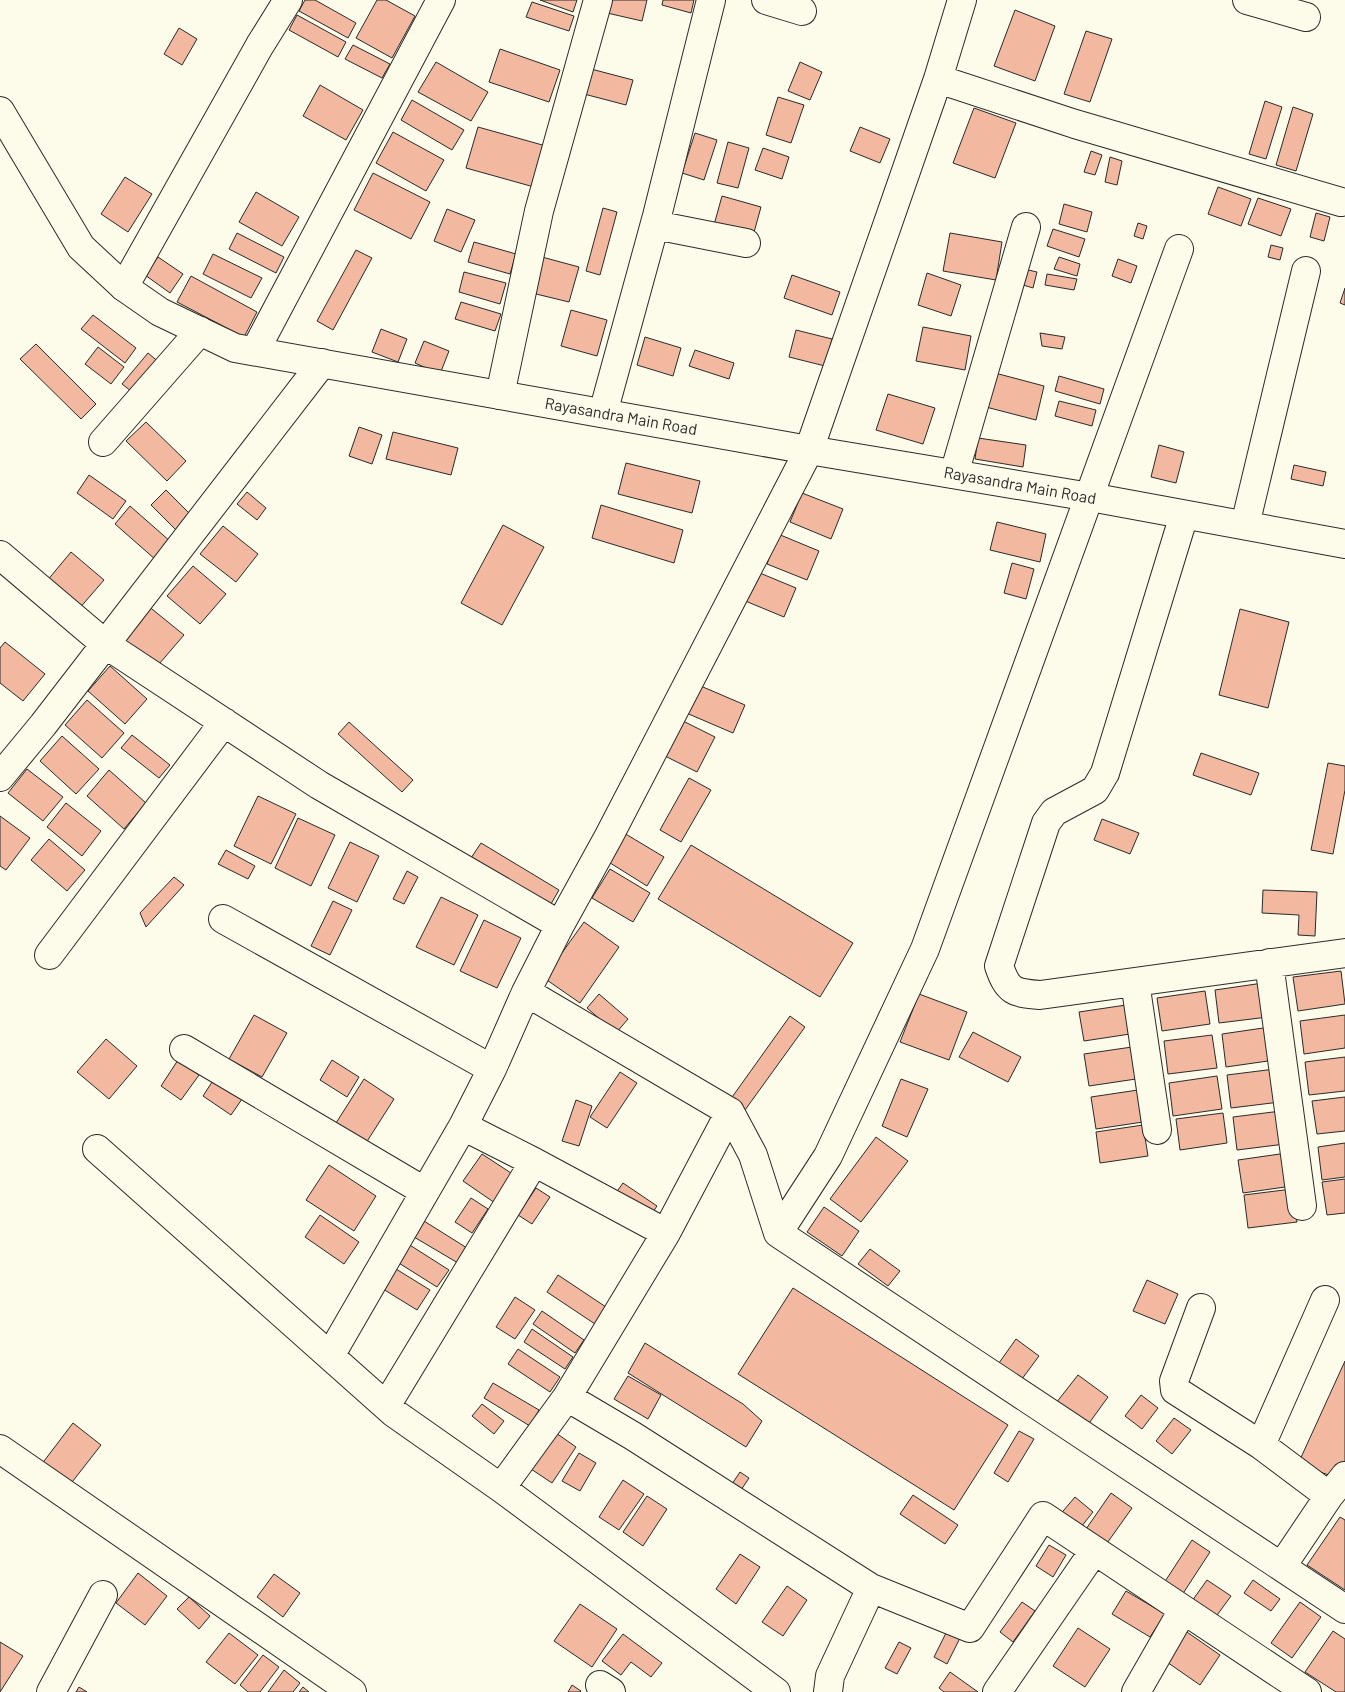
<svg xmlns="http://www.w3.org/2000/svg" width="1345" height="1692" font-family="Barlow,sans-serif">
<rect width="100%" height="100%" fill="#fdfbea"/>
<!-- building -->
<path fill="#f2b8a0" stroke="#2b2b2b" d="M305,0H315L356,23L348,38L299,11Z
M377,0H386L415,16L392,58L356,38Z
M540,0H577L573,12Z
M611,0H647L642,21L607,13Z
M663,0H694L691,13L662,5Z
M532,2L574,16L569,31L526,17Z
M1015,10L1055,26L1035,81L994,66Z
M297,15L346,42L338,57L289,30Z
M179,28L197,39L182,65L164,54Z
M1086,31L1112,39L1090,102L1064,94Z
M353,45L390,64L382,78L345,59Z
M500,49L560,70L549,102L489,82Z
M436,62L488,92L471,121L418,92Z
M800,62L822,72L810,100L788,91Z
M591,69L633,80L626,105L584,94Z
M320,85L363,110L346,140L303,116Z
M778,97L804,105L791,143L766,135Z
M412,100L464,130L452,150L401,120Z
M1265,101L1282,107L1266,159L1249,154Z
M1293,107L1313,114L1296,171L1276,165Z
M974,108L1016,123L995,178L953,163Z
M478,127L546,146L534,187L466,168Z
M860,127L890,139L880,163L850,151Z
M393,132L444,160L426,191L376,163Z
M695,133L717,140L704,180L682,173Z
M728,142L749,148L738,188L717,183Z
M763,148L789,157L782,179L755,170Z
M1091,151L1102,155L1095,175L1084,172Z
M1110,157L1122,161L1117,185L1105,182Z
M373,173L430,202L411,239L354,210Z
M125,177L152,194L128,232L101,214Z
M1218,187L1251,199L1241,226L1208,214Z
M256,192L299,217L282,246L239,222Z
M722,196L761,207L753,236L714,225Z
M1258,198L1291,209L1281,236L1248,224Z
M1064,204L1092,212L1087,232L1059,224Z
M603,208L617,212L600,275L586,271Z
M447,209L475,220L461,252L434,241Z
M1316,213L1330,217L1324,241L1310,237Z
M1138,223L1147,226L1143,239L1134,236Z
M1053,229L1085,239L1079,257L1047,246Z
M237,233L284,257L276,273L229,249Z
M950,233L1002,242L996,280L943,271Z
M474,242L516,254L510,274L468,262Z
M1271,245L1283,248L1280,260L1268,257Z
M356,250L372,258L333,330L317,321Z
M213,254L262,278L251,298L203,274Z
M158,257L183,274L170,293L145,275Z
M542,257L579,267L569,302L532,293Z
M1059,257L1080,264L1077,276L1054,269Z
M1118,259L1137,266L1131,283L1112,276Z
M1024,269L1037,272L1033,288L1020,284Z
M464,272L506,283L500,304L459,292Z
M927,273L961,285L951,316L918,305Z
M1047,274L1077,279L1074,290L1045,285Z
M792,275L840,292L832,315L784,298Z
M191,276L257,312L244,337L177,302Z
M1345,288V305L1340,303Z
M461,302L501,314L495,331L455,319Z
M571,310L607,320L597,356L561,346Z
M93,315L136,348L125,363L81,329Z
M923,327L971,336L965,370L916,361Z
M381,329L407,339L398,362L372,352Z
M796,330L832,339L825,366L789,357Z
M1040,333L1065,337L1062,349L1042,346Z
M645,337L681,348L673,376L637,365Z
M424,341L449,351L440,374L415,363Z
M36,344L96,404L81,419L20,359Z
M98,347L124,367L111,384L85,364Z
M695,350L734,363L729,379L689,366Z
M148,353L161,364L136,395L122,384Z
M995,373L1044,386L1036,420L986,407Z
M1059,376L1104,389L1100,404L1055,391Z
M888,394L935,408L923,444L876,430Z
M1059,401L1096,410L1092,426L1055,416Z
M146,422L186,461L167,481L126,441Z
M359,427L382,435L372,464L349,456Z
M393,432L458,448L451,475L386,459Z
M978,438L1026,445L1023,467L975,459Z
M1159,445L1184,452L1176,483L1151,477Z
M626,463L700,481L692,513L618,494Z
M1294,465L1326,472L1323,486L1291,479Z
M89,475L126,501L113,519L77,493Z
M166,490L193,517L178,532L151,505Z
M247,492L266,508L257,520L237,504Z
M802,493L843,509L831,539L790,522Z
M601,505L683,530L674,563L592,538Z
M130,506L171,542L156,560L115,524Z
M997,522L1046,534L1040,562L990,550Z
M503,525L544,547L502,625L461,603Z
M223,526L258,554L236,582L200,554Z
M778,534L819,551L807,580L767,564Z
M71,552L104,580L78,610L46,582Z
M1012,563L1034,569L1026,599L1004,593Z
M193,566L226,594L200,624L167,596Z
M755,571L796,588L784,617L743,600Z
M147,605L184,635L153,671L117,640Z
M1240,609L1289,622L1268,708L1219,695Z
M5,642L45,674L23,701L0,683V648Z
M110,666L147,699L125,724L88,691Z
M696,684L745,705L733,733L684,712Z
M87,700L124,733L102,758L65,725Z
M679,719L715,737L697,772L661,754Z
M349,722L413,780L402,792L338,734Z
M132,735L170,765L159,778L121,748Z
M62,736L99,769L76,794L40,761Z
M1201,753L1259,773L1251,795L1193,775Z
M1328,763L1345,766V790L1333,854L1311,850Z
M27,769L63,797L43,821L8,793Z
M109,770L146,803L124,829L87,796Z
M689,778L711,790L681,842L660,830Z
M258,796L296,814L271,864L234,846Z
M66,803L101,831L82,856L47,827Z
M0,816L30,838L6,870L0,866Z
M298,818L335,835L311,886L275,868Z
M1102,819L1139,833L1130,854L1094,840Z
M624,833L664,857L647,886L607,861Z
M49,839L85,870L67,891L31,860Z
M350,842L379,856L357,902L328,888Z
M481,843L559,890L548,909L469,861Z
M691,845L853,943L820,997L658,899Z
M226,850L255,866L248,879L218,864Z
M610,869L650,893L633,922L592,898Z
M407,871L418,877L404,904L393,899Z
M174,877L184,885L146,927L140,913Z
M1263,890L1317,892L1315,936L1298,935L1299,915L1262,913Z
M441,897L478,915L454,965L416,947Z
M333,901L352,910L330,955L311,946Z
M484,920L521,938L497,988L460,971Z
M584,922L619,947L580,1003L544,978Z
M1341,971L1345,1004L1298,1011L1293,977Z
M1263,983L1268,1017L1219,1023L1215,990Z
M1205,991L1210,1024L1162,1031L1157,998Z
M599,994L628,1019L616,1033L587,1008Z
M919,994L967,1012L949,1060L900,1042Z
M1126,1005L1130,1034L1084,1041L1079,1012Z
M254,1015L287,1033L262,1077L229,1059Z
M1345,1015V1048L1304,1054L1300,1021Z
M790,1016L805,1027L745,1110L730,1100Z
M1270,1027L1275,1060L1226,1067L1222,1034Z
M973,1032L1021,1057L1008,1082L959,1057Z
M1212,1035L1217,1068L1168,1074L1164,1041Z
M106,1039L137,1066L109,1099L77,1072Z
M1132,1047L1136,1079L1089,1086L1084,1054Z
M1345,1057V1091L1309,1095L1305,1062Z
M178,1060L199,1075L181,1100L161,1086Z
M332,1060L359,1077L347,1097L320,1080Z
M1275,1069L1280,1102L1231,1108L1227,1075Z
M620,1072L637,1083L607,1128L590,1117Z
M1217,1076L1222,1109L1173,1116L1169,1083Z
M214,1079L242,1099L231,1115L203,1096Z
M364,1079L394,1099L366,1143L336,1123Z
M901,1079L928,1089L907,1137L882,1126Z
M1138,1090L1143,1122L1096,1129L1091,1097Z
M1345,1097V1131L1317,1134L1312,1101Z
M576,1100L592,1106L579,1146L562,1141Z
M1281,1111L1285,1144L1237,1150L1233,1117Z
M1223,1113L1227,1143L1180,1150L1176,1119Z
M1143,1125L1148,1156L1100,1163L1096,1132Z
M876,1137L908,1161L861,1222L830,1199Z
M1345,1143V1177L1322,1180L1318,1147Z
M1287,1153L1292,1186L1243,1193L1238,1160Z
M482,1154L514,1175L495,1203L463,1181Z
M329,1165L376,1196L354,1231L306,1200Z
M1345,1179V1213L1327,1215L1322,1182Z
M623,1183L657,1206L647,1221L613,1197Z
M536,1188L550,1197L532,1224L518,1215Z
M1292,1189L1297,1222L1248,1228L1244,1195Z
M471,1198L488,1209L472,1233L455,1222Z
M824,1207L859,1231L842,1256L807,1232Z
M320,1215L359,1242L344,1264L305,1237Z
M424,1221L467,1248L458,1263L414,1237Z
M405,1242L449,1270L437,1287L394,1260Z
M870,1249L900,1271L888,1286L858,1264Z
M396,1269L430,1290L417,1310L383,1289Z
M558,1275L606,1307L595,1324L547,1292Z
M1147,1280L1178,1294L1165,1324L1133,1311Z
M793,1288L1008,1425L954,1510L738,1374Z
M515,1297L535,1310L515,1339L496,1327Z
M542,1311L584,1340L575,1353L533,1324Z
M532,1329L573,1357L565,1369L524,1342Z
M1016,1339L1039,1356L1016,1387L994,1370Z
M645,1343L743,1404L762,1421L746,1447L628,1373Z
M518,1349L560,1377L550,1392L508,1364Z
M1345,1361V1463L1337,1478L1298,1464Z
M1078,1375L1108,1397L1087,1426L1056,1403Z
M628,1376L661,1395L648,1419L614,1399Z
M493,1383L539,1410L530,1426L484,1398Z
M1141,1395L1158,1408L1142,1429L1125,1416Z
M482,1404L504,1421L494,1434L472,1416Z
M1174,1418L1191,1430L1172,1454L1156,1441Z
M73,1423L101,1445L69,1486L41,1465Z
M1019,1431L1034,1439L1008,1482L994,1473Z
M556,1433L576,1447L552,1483L531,1469Z
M579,1453L596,1463L580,1491L562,1481Z
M740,1472L749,1478L739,1493L730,1487Z
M623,1480L644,1494L619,1530L599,1517Z
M1111,1493L1132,1508L1105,1546L1084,1532Z
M913,1495L958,1525L945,1544L900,1514Z
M647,1496L667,1509L643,1546L623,1532Z
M1075,1497L1093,1512L1077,1532L1058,1517Z
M1340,1517L1345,1520V1590L1307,1565Z
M1192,1540L1210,1552L1182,1595L1164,1583Z
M1049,1545L1066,1555L1053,1577L1036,1566Z
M740,1554L760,1567L736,1604L716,1589Z
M138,1573L167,1596L145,1625L116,1603Z
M274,1574L300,1593L283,1617L257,1597Z
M1207,1580L1231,1596L1215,1618L1192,1601Z
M1253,1580L1280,1599L1271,1611L1244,1593Z
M787,1586L807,1600L783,1636L762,1622Z
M1126,1591L1165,1614L1150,1637L1112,1614Z
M189,1597L210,1616L199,1629L177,1609Z
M1022,1602L1035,1611L1013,1642L1000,1632Z
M1300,1602L1321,1617L1292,1658L1271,1643Z
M580,1604L617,1629L592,1667L554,1641Z
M1078,1628L1110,1649L1085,1687L1053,1666Z
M1184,1630L1220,1655L1200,1685L1164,1660Z
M947,1631L960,1638L947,1664L934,1657Z
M1333,1631L1345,1639V1692H1336L1305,1672Z
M229,1633L258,1655L235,1684L206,1662Z
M623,1634L662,1663L651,1677L631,1662L621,1675L602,1661Z
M0,1642L23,1656L0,1692Z
M899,1642L911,1648L897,1674L885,1668Z
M263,1655L279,1667L260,1692H248L240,1685Z
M284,1670L300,1683L293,1692H268Z
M950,1672L978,1692H944L939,1688Z
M572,1685L581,1691L580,1692H568Z
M79,1687L87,1692H76Z
M303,1687L309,1692H299Z"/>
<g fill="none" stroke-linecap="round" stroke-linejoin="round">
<!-- minor casing -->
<g stroke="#2b2b2b" stroke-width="30">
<path id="minor" d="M766,0L802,11
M1247,0L1306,17
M938,79L1075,124L1341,202
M655,225L746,243
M124,287L260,45L288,0
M255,351L441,0
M500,395L539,211L598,0
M603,413L657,216L711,0
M103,442L200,331
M954,474L1026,227
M1184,515L1105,773L1095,790L1054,812L1046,823L999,966C1008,992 1014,993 1040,995L1345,953
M1245,525L1306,271
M0,555L105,644L319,785L560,925
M0,777L43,725L322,363
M223,919L492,1069
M49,955L224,722
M1269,963L1302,1206
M1135,982L1157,1130
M184,1049L424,1191
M730,1112L753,1155L778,1233L1345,1609
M97,1149L394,1413L501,1488L776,1692
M534,1162L666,1233
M778,1233L828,1156L925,949L1179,249
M1201,1308L1174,1381L1175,1390L1261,1445L1329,1496
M330,1356L463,1126L492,1069L526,992L560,925L609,836L809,450L938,79L962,0
M567,1397L633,1436L871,1588L830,1676L828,1692
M386,1406L534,1162L463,1126
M1261,1445L1325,1300
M0,1449L352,1692
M501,1488L567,1397L666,1233L730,1112L526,992
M1282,1566L1329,1496L1345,1476
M871,1588L970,1628L1043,1516L1307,1692
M600,1685L611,1692
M51,1692L103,1595
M997,1692L1094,1551
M1136,1692L1183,1610"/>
</g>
<!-- tertiary casing -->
<g stroke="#2b2b2b" stroke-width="30">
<path id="tertiary" d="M0,111L81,247L124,287L160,312L235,348L809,450L1090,497L1345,544"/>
</g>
<!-- minor -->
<use href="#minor" stroke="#fdfbea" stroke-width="28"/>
<!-- tertiary -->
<use href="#tertiary" stroke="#fdfbea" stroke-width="28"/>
</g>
<g text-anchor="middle" stroke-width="4" stroke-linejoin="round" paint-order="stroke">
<!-- street labels -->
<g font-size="16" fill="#2b2b2b" stroke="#fdfbea">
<text transform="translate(621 416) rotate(10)" y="6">Rayasandra Main Road</text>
<text transform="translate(1020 485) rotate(10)" y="6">Rayasandra Main Road</text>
</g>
</g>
</svg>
